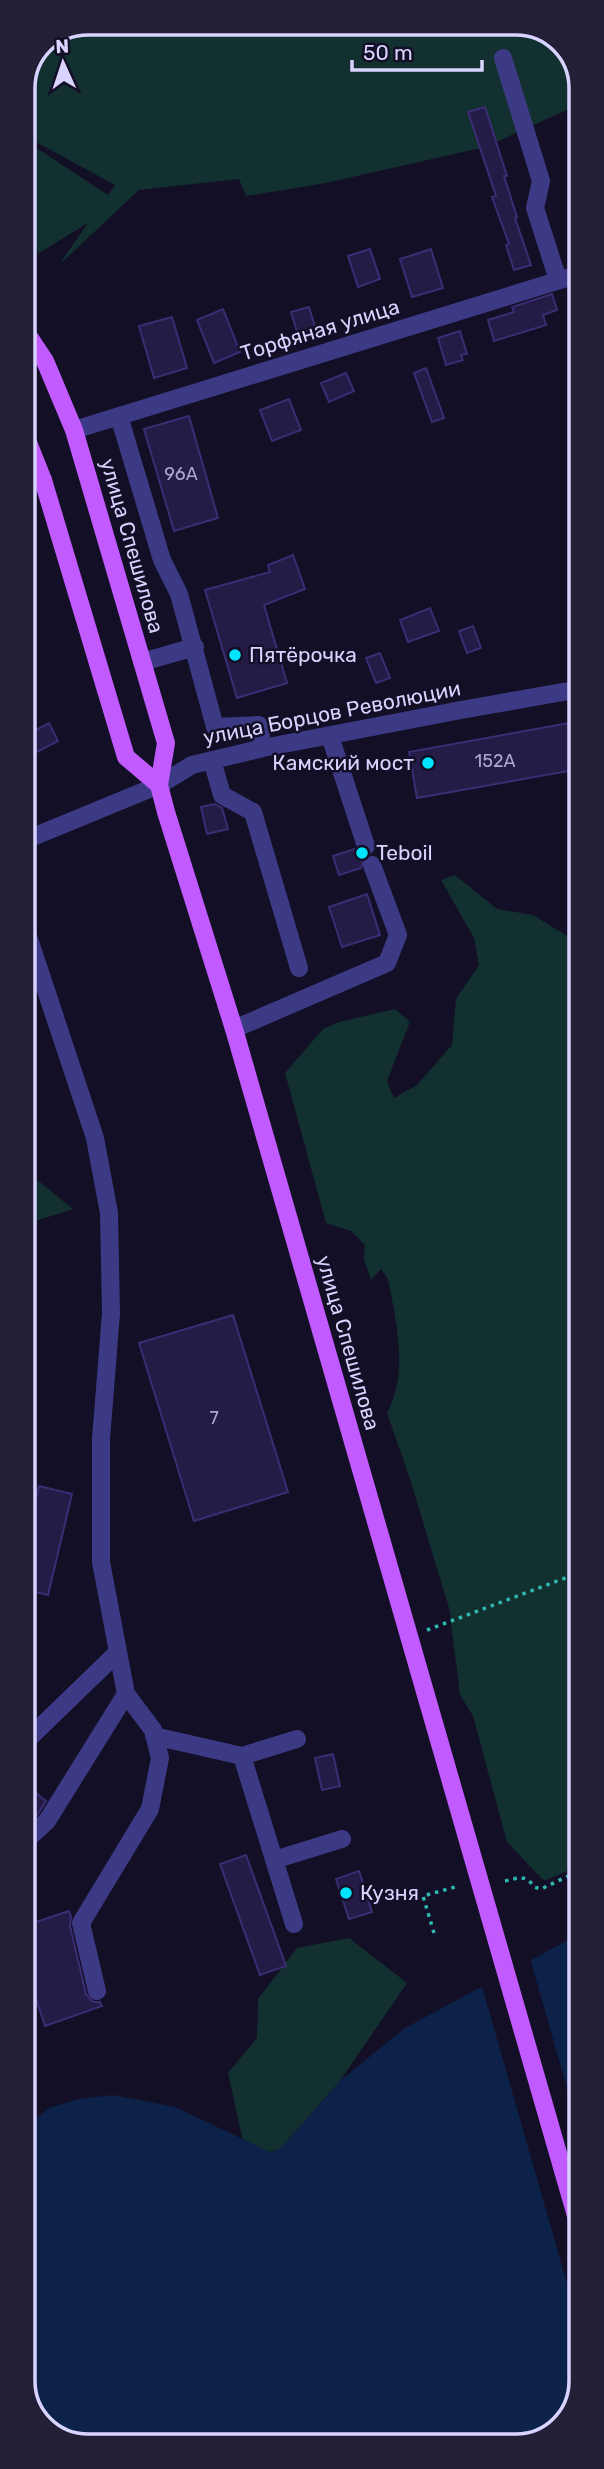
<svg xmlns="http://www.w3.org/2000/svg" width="604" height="2469" font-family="Rubik,sans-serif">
<rect width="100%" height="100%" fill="#130f26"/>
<!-- green -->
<path fill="#12302f" d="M88,23H524L559,39L580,76V104L485,147L326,183L246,196L239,179L139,190L59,265L88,223L39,253L23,239V139L108,195L115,185L23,135V88L42,42Z
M455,875L497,909L533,915L572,939L581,951V1865L546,1880L542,1879L507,1842L473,1716L460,1695L449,1608L410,1479L387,1413C409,1372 396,1322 388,1279L381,1269L371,1280L364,1259L365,1245L351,1231L326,1223L285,1073L323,1029L339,1022L395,1009L410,1022L387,1081L394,1098L417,1085L452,1045L456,999L479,965L474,938L441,880Z
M23,1170H25L73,1209L23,1225Z
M349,1938L407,1983L340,2081L280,2149L270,2152L243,2141L228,2073L257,2038L258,1999L297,1948Z"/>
<!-- water -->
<path fill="#0c2248" d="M581,1933V2381L565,2424L528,2445L80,2446L42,2427L24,2393V2130L49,2108L78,2099L113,2095L175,2107L270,2152L280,2149L340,2081L405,2028Z"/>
<!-- pier -->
<path fill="#130f26" d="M530,1958L581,2137V2332L481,1983Z"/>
<!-- building -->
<path fill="#241b47" stroke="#3b2d73" stroke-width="2" d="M485,107L507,176H504L517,217L515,218L531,265L514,270L506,245L509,244L492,197L496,196L468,112Z
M370,249L380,279L358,287L348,256Z
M431,249L443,288L412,297L400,259Z
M552,294L557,310L543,315L546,325L494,341L488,320L514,312L512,307Z
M309,307L316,330L298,335L291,312Z
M223,309L240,352L214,363L197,320Z
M172,317L187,368L154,378L139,326Z
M460,331L467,354L461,355L463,360L446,365L438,338Z
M426,368L444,418L432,422L414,373Z
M346,373L354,391L329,402L321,383Z
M289,399L301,430L272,441L260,410Z
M189,416L218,518L174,531L144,429Z
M293,555L305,589L264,605L287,683L237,698L205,590L270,572L268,565Z
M430,608L439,631L408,642L400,620Z
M473,626L481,648L467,653L459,631Z
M380,653L390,678L376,683L366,658Z
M580,721V769L417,798L409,752Z
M49,723L58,741L35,753L26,735Z
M215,804L222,808L228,829L207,834L201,807Z
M355,849L364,857L361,868L339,875L333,856Z
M367,894L380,935L342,947L329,907Z
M233,1315L288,1492L194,1521L139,1343Z
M39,1486L72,1494L48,1595L24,1589V1552Z
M333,1754L340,1786L322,1790L315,1758Z
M31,1789L46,1801L38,1814L24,1827V1798Z
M246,1855L286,1966L260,1975L220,1864Z
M359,1871L372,1912L349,1919L336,1879Z
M69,1911L71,1917L70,1926L86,1994L93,2002H100L102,2006L45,2026L24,1962V1926Z"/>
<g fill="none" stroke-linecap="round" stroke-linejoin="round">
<!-- path -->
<path stroke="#2fb8b0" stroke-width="3.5" stroke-dasharray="3.5 5" stroke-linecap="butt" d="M427,1630L581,1572
M505,1881C518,1878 526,1874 534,1887L541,1889L581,1870
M434,1933L423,1896L455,1887"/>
<!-- minor -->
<path stroke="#3d3a85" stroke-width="18" d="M503,58L541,181L535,208L558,280
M119,416L162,560L179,594L215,727L259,725L263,748
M74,430L580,274
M23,485L43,480
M142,662L195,647
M330,736L366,846
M212,760L222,795L253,812L299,968
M23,841L159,785L192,765L263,748L461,710L580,689
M23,921L95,1138L109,1213L111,1313L101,1439V1562L126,1694L153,1730L160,1758L150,1809L81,1923L97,1991
M234,1029L387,963L398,935L372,865
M154,1736L242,1756L294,1924
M24,1743L118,1652
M242,1756L297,1739
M24,1842L47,1821L126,1694
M274,1860L342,1839"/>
<!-- major -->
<path stroke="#c25bff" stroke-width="18" d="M23,328L45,361L74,430L166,743L159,785L166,812L234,1029L581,2233
M23,430L43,480L126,757L159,785"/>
</g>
<!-- markers -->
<g fill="#00e5ff" stroke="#130f26" stroke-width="2.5">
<circle cx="235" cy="655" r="7"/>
<circle cx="428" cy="763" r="7"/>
<circle cx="362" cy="853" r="7"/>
<circle cx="346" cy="1893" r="7"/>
</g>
<g text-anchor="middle" stroke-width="5" stroke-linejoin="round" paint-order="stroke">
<!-- number labels -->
<g font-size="18" fill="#aca6d1">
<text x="181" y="480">96А</text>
<text x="495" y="767">152А</text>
<text x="214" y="1424">7</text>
</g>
<!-- street labels -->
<g font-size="21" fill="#d9d4ff" stroke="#130f26">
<text transform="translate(320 330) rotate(-17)" y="7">Торфяная улица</text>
<text transform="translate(132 546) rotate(74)" y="7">улица Спешилова</text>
<text transform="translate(332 713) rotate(-11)" y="7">улица Борцов Революции</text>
<text transform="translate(348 1343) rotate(74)" y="7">улица Спешилова</text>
</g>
<!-- poi labels -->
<g font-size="21" fill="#d9d4ff" stroke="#130f26" text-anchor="start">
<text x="249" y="662">Пятёрочка</text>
<text x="414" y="770" text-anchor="end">Камский мост</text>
<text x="376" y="860">Teboil</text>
<text x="360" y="1900">Кузня</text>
</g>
</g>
<!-- crop -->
<path d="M0 0H604V2469H0ZM88 35H516A53 53 0 0 1 569 88V2381A53 53 0 0 1 516 2434H88A53 53 0 0 1 35 2381V88A53 53 0 0 1 88 35Z" fill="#231f37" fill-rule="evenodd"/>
<path fill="none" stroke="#d9d4ff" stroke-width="3.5" d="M88 35H516A53 53 0 0 1 569 88V2381A53 53 0 0 1 516 2434H88A53 53 0 0 1 35 2381V88A53 53 0 0 1 88 35Z"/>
<!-- north arrow -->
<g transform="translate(63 63) rotate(357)" stroke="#130f26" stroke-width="5" paint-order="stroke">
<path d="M0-5L12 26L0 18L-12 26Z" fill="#d9d4ff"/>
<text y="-10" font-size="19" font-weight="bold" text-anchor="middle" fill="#d9d4ff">N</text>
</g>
<!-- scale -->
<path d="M352 60v10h130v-10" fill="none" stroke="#d9d4ff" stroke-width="3.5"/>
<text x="363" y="60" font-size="21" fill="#d9d4ff" stroke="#130f26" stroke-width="5" paint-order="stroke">50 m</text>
</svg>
